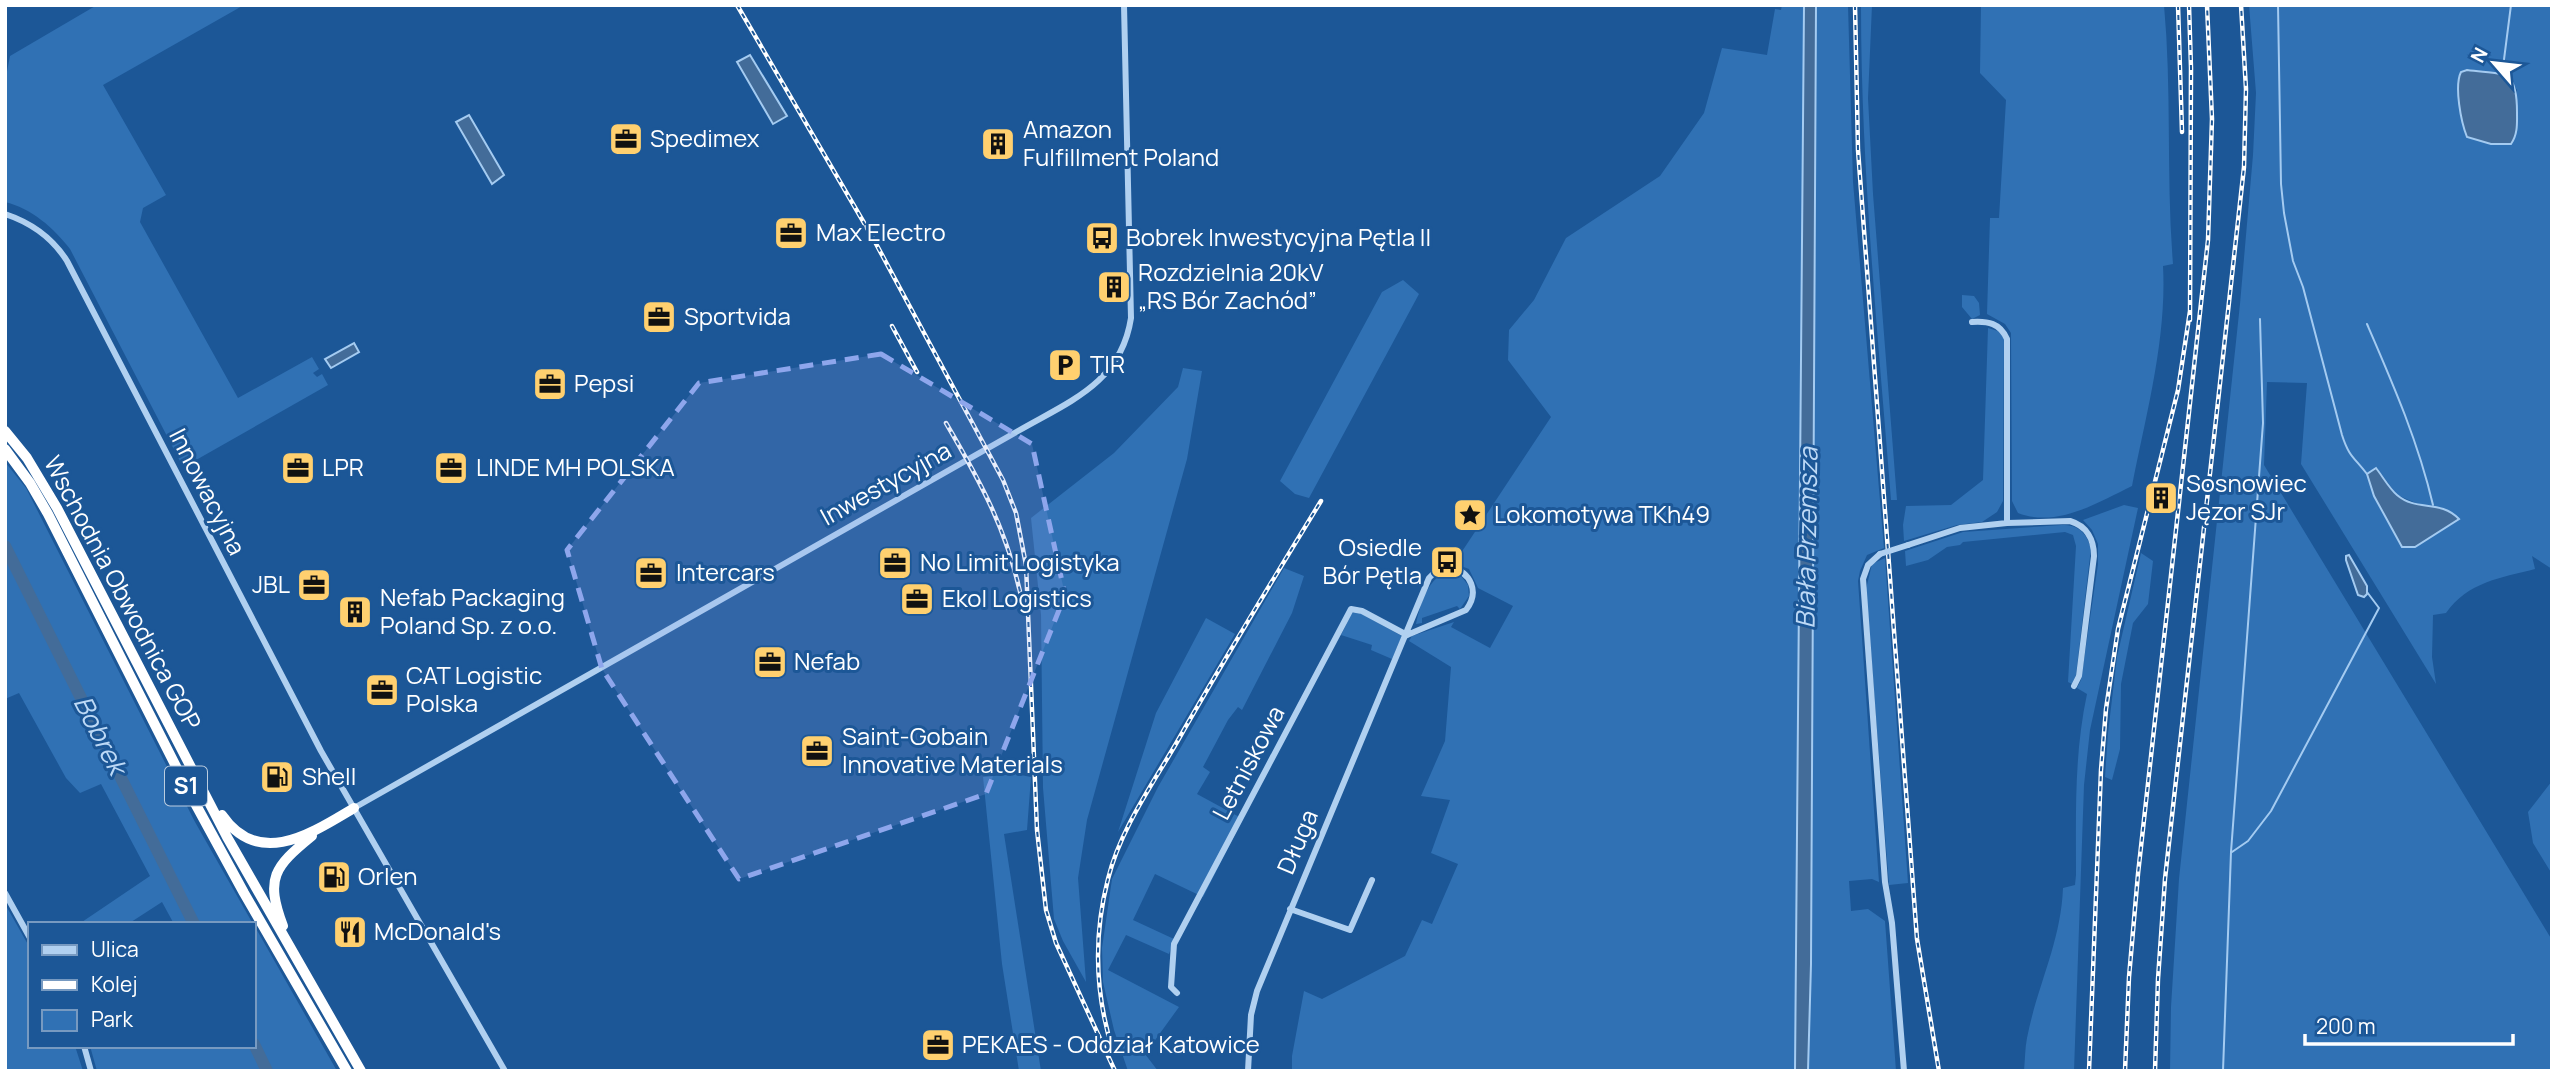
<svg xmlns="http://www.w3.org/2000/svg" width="2557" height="1076" font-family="Manrope,sans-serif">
<rect width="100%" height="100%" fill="#1c5797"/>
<!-- green -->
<path fill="#3071b4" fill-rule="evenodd" d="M97,5H244L103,85L166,195L143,208L140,222L238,398L312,357L319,369L313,373L317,377L322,374L328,385L189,464L182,465L70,249C54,228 31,208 5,202V82L10,56Z
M1782,5H1804L1795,1071H1292V1056L1304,991L1322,999L1405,956L1422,920L1432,924L1458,864L1431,853L1450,800L1421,796L1445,741L1451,667L1409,641L1412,636L1454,622L1451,627L1490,648L1513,606L1478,588L1469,569L1442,559L1444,553L1459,556L1551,417L1508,360L1509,330L1534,300L1566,238L1660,176L1704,113L1722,48L1767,55L1775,9L1781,10Z
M1816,5H1848L1853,182L1884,548L1867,555L1860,571L1858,581L1879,882L1872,879L1849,881L1851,911L1868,909L1885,921L1896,1071H1808L1811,964Z
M1861,5H1872L1868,98L1873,194L1897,500H1891C1878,335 1861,170 1861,5Z
M1981,5H2164C2172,91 2166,178 2173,264L2163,266C2167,338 2146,415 2132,486C2097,503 2057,528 2018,513L2012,501L2011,333L2005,324L1987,314L1990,218H1999L2006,100L1980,73Z
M2249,5H2552V569L2532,556L2535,569C2500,578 2468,582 2446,613L2433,615L2432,657L2436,684L2301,464L2307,383L2267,382L2264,465L2552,940V1071H2170L2171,1007L2179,879L2240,304L2253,155L2256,93ZM2509,78L2517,90L2503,145L2467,137ZM2377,468L2397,495L2423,506L2433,505L2459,519L2415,547L2399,543L2374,497L2367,474Z
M1403,280L1419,294L1309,498L1295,494L1280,481L1382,292Z
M1962,295L1974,296L1979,303L1980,315L1972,319L1962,307Z
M1988,328L2001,332L2004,337L2003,501L1997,512L1982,522L1957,525L1904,541L1903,525L1906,506L1951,505L1983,480Z
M1183,368L1202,371L1187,459L1087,820L1078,878L1086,982L1063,941L1054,919L1043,788L1041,615L1031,518L1114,453L1178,387Z
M5,462L26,488L195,822L253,924H174L162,902L128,924H79L150,876L101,784L80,793L66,778L19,693L5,699Z
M2124,505L2138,508L2090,730L2084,785L2074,1071H2024C2025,1060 2025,1048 2027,1038C2037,986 2061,942 2063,888L2075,885L2076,875C2076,814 2074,755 2087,694L2077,688L2081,680L2098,564V544L2092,530L2083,520Z
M2062,525C2078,525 2086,532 2091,548L2076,675L2072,684L2068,682L2076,546L2073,535L2065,532L1963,542L1960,545L1947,547L1928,560L1906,566L1905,551L1963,532Z
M2141,553L2153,561L2148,604L2133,623L2121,684L2120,749L2112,780L2105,777L2108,733L2117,657Z
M1885,558L1908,883L1889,885L1866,589L1872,564Z
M1284,568L1304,576L1292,613L1242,710L1238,707L1228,720L1203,767L1210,772L1197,794L1243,819L1203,897L1155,874L1133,920L1174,939L1169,954L1126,935L1108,970L1179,1007L1145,1054L1158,1071H1128L1114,1030L1103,982L1102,948L1112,879L1158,787Z
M1451,572L1461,576L1468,585L1469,596L1460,609L1457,606L1422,618V623L1416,624C1420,605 1429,573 1451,572Z
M1356,611L1402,636L1392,659L1371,650L1372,645L1341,635L1352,613Z
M1206,618L1235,634L1118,832L1156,713Z
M1016,774L1031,777L1027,830L1004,834L1041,1071H1019L1002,964L983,777Z
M2552,781V874L2533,843L2528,812Z
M5,904L30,948V1046H75L83,1071H5Z
M254,925L337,1071H97L90,1046H254Z"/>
<!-- water -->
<path fill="#436c99" stroke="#a4cbf1" stroke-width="2" d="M1804,5H1816L1811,964L1808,1071H1795Z
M750,55L787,116L773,124L737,62Z
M2467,70C2505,75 2517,68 2517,112C2517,123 2518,134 2511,144H2491L2467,137C2461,122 2454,86 2461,72Z
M469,115L504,175L492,184L456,122Z
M354,343L359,352L331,368L325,359Z
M2376,468C2383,477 2389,488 2397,495C2417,512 2440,499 2459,519L2415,547H2402L2374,496L2367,474Z
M2349,555L2367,586V594L2364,597L2358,595L2346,560V556Z"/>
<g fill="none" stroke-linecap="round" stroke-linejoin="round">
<!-- stream -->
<path stroke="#a4cbf1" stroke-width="2" d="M2278,5L2281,184L2284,213L2293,261L2303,287L2342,435C2349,457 2354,457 2367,474
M2502,75L2511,5
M2367,324C2393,384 2418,441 2433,505
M2232,852L2248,841L2271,811L2379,608L2367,592
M2223,1071L2231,852L2263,423L2260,319"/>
<!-- river -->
<path stroke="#436c99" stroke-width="12" d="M5,546L194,924
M254,1044L267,1071"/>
<!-- street -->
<path stroke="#b0d0f0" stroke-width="6" d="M5,214C32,223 52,237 67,261L321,751L505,1071
M1972,322C1988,321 2000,323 2007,339V523
M1908,545L1960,528L2007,523L2070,521C2087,526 2094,540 2094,556L2079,676L2074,686
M1880,554L1868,565L1863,579L1885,882L1892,923L1904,1071
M354,808L1018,431C1070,401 1121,383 1131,318L1124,5
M5,893L30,938
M1290,909L1350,930L1372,880
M1177,993L1171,987L1174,944L1351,609L1362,611L1407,635
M84,1046L91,1071
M1248,1071L1251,1015L1257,991L1429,578L1438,569L1450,567C1471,572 1480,592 1466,610L1407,635"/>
<!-- highway -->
<path stroke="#fff" stroke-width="10" d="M5,431L27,458L57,508L227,837L361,1071
M5,449L30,483L48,514L190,794L244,893L347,1071
M222,815C259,869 312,833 354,808
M283,926C265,878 274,867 312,836"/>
<!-- rail casing -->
<g stroke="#fff" stroke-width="4.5">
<path id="rail" d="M737,5L874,240L1003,480L1016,513L1026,565L1037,830L1046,910L1056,943L1115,1071
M1855,5L1858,150L1917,939L1939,1071
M2178,5L2182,132
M2189,5L2191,68L2190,320
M892,326L917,372
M946,423C981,483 1006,528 1021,596
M1113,1051C1095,994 1093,937 1108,879C1120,830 1152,785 1177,742C1223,661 1272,581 1321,501
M2089,1071L2101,770L2106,709L2118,629L2178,390L2190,311
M2125,1071L2129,977L2138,874L2208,240L2212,119L2207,5
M2155,1071L2158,979L2165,879L2244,167L2246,89L2241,5"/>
</g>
<!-- rail -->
<use href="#rail" stroke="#1c5797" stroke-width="2" stroke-dasharray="5" stroke-linecap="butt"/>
<!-- street-bridge -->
<path stroke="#b0d0f0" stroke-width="6" d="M1880,554L1908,545"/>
</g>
<!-- marked area -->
<path fill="#8ea6ec" fill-opacity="0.2" stroke="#8ea6ec" stroke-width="5" stroke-dasharray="14 9" stroke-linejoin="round" d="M881,354L1032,444L1065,595L986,794L739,879L602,669L567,550L699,383Z"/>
<!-- icons -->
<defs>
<g id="office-square" transform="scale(1.75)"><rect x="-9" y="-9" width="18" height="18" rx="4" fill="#ffd06f" stroke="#1c5797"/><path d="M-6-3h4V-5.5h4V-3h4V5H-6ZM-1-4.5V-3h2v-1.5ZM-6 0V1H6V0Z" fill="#111"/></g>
<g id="building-square" transform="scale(1.75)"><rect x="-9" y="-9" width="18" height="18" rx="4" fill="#ffd06f" stroke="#1c5797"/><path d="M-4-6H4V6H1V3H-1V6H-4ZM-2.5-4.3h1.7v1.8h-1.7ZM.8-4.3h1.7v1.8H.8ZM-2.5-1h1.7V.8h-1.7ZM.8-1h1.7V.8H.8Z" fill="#111"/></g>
<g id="bus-square" transform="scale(1.75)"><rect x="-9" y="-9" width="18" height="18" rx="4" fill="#ffd06f" stroke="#1c5797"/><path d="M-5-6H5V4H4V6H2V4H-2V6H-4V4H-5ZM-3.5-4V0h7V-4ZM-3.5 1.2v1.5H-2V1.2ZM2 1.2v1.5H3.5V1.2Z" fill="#111"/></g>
<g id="parking-square" transform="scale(1.75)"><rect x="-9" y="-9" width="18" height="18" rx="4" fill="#ffd06f" stroke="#1c5797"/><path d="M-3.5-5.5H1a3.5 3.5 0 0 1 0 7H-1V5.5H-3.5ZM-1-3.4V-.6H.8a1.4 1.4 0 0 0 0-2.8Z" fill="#111"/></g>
<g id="sight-square" transform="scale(1.75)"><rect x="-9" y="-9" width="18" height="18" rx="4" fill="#ffd06f" stroke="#1c5797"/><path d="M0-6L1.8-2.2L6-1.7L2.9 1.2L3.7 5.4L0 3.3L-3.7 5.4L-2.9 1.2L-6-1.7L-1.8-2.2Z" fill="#111"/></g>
<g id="fuel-square" transform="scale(1.75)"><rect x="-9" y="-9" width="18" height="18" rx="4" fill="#ffd06f" stroke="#1c5797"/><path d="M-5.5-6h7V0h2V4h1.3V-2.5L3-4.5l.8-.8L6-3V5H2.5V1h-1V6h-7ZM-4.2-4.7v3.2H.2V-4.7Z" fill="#111"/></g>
<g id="restaurant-square" transform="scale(1.75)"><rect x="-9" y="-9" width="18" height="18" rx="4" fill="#ffd06f" stroke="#1c5797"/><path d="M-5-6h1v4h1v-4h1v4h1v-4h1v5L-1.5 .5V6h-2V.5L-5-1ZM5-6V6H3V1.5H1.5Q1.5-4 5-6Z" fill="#111"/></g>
</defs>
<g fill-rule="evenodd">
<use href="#office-square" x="626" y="139"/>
<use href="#building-square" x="998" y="144"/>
<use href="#office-square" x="791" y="233"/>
<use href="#bus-square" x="1102" y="238"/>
<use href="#building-square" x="1114" y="287"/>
<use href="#office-square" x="659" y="317"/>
<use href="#parking-square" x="1065" y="365"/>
<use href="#office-square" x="550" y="384"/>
<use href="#office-square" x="298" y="468"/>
<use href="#office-square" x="451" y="468"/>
<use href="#building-square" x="2161" y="498"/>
<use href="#sight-square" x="1470" y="515"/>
<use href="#bus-square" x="1447" y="562"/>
<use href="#office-square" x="895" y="563"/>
<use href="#office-square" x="651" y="573"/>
<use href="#office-square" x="314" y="585"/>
<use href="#office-square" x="917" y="599"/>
<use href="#building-square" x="355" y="612"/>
<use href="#office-square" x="770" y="662"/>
<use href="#office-square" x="382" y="690"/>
<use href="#office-square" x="817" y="751"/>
<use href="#fuel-square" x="277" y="777"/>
<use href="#fuel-square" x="334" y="877"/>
<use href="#restaurant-square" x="350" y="932"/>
<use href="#office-square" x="938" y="1045"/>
</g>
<g text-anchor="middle" stroke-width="6" stroke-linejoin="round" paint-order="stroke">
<!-- shield labels -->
<rect fill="#1c5797" stroke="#bbcde0" stroke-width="2" x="165" y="766.5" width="42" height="39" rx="5"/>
<g font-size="23" font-weight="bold" fill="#fff">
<text x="186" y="794">S1</text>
</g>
<!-- poi labels -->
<g font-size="24" fill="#fff" stroke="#1c5797" text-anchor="start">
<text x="1023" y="138">Amazon<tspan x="1023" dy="28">Fulfillment Poland</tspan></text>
<text x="650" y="147">Spedimex</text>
<text x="816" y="241">Max Electro</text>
<text x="1126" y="246">Bobrek Inwestycyjna Pętla II</text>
<text x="1138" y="281">Rozdzielnia 20kV<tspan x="1138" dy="28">„RS Bór Zachód”</tspan></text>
<text x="684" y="325">Sportvida</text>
<text x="1090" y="373">TIR</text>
<text x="574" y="392">Pepsi</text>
<text x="322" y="476">LPR</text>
<text x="476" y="476">LINDE MH POLSKA</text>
<text x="2186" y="492">Sosnowiec<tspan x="2186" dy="28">Jęzor SJr</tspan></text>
<text x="1494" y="523">Lokomotywa TKh49</text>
<text x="1422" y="556" text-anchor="end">Osiedle<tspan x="1422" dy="28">Bór Pętla</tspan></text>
<text x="920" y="571">No Limit Logistyka</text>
<text x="676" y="581">Intercars</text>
<text x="290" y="593" text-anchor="end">JBL</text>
<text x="380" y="606">Nefab Packaging<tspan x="380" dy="28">Poland Sp. z o.o.</tspan></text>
<text x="942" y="607">Ekol Logistics</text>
<text x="794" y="670">Nefab</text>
<text x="406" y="684">CAT Logistic<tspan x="406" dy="28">Polska</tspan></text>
<text x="842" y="745">Saint-Gobain<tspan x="842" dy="28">Innovative Materials</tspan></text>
<text x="302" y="785">Shell</text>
<text x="358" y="885">Orlen</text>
<text x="374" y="940">McDonald's</text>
<text x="962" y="1053">PEKAES - Oddział Katowice</text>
</g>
<!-- street labels -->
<g font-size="24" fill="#fff" stroke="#1c5797">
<text transform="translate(886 484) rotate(-29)" y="8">Inwestycyjna</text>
<text transform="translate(207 492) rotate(63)" y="8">Innowacyjna</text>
<text transform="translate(122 593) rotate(62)" y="8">Wschodnia Obwodnica GOP</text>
<text transform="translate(1249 763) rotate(-62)" y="8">Letniskowa</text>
<text transform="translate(1298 842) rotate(-67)" y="8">Długa</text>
</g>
<!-- water labels -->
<g font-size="26" font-style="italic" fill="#bdd9f6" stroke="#1c5797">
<text transform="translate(1807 538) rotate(-89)" y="9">Biała Przemsza</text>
<text transform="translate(100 735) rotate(63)" y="9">Bobrek</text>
</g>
</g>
<!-- border -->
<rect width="2557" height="1076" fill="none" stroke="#ffffff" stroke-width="14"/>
<!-- legend -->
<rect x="28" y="922" width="228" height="126" fill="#1c5797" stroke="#779ac1" stroke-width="2"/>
<rect x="42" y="945" width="35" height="10" fill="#b0d0f0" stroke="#779ac1" stroke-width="2"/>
<text x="91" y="957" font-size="21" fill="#ffffff">Ulica</text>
<rect x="42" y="980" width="35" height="10" fill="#ffffff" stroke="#779ac1" stroke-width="2"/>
<text x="91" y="992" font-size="21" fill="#ffffff">Kolej</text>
<rect x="42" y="1010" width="35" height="21" fill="#3071b4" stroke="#779ac1" stroke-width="2"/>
<text x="91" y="1027" font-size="21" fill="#ffffff">Park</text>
<!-- north arrow -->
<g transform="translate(2494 63) rotate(298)" stroke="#1c5797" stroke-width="5" paint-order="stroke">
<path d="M0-5L12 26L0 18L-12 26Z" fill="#ffffff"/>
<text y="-10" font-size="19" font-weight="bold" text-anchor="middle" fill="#ffffff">N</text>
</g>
<!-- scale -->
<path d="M2305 1034v10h208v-10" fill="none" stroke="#ffffff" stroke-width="3.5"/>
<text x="2316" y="1034" font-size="21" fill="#ffffff" stroke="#1c5797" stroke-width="5" paint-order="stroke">200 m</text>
</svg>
